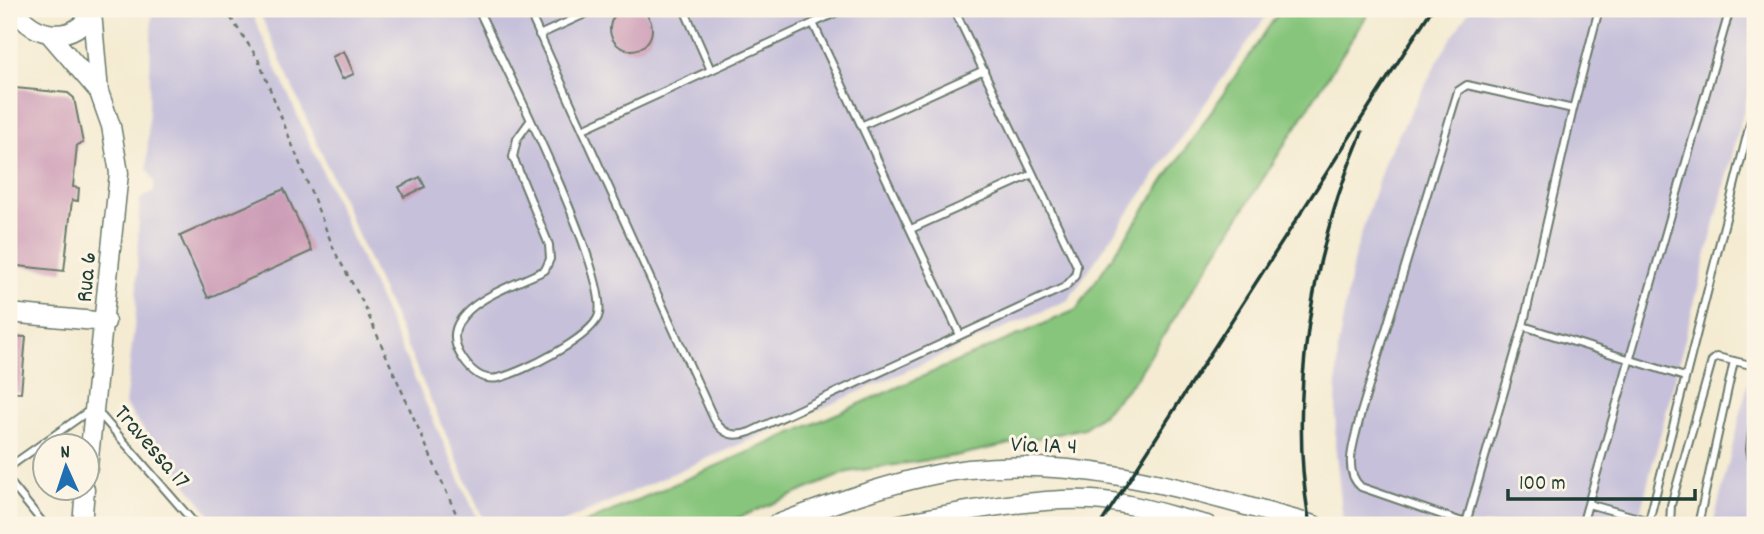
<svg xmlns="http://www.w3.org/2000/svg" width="1764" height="534" font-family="Dekko,sans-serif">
<rect width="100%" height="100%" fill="#fcf5e5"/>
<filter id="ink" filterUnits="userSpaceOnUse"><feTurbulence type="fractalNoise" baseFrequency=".0143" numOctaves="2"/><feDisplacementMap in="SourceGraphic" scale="14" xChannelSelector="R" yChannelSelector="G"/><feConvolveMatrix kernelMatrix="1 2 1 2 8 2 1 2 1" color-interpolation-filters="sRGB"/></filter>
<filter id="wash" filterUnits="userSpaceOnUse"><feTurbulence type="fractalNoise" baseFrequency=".00686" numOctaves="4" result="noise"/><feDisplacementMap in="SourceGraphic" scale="28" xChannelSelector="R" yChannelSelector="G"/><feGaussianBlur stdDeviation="1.57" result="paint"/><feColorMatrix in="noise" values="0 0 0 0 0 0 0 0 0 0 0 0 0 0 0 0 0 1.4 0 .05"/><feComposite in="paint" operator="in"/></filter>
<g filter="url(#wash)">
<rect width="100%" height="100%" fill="#f4ebd2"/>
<!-- industrial -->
<path fill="#c6c0da" d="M152,9H250L480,525H218L125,405L136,311L139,209L140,199L154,191V181L147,169Z
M258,9H1271L1068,300L556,525H486Z
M1470,9H1755V67L1637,525H1354L1343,522L1335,443L1338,346L1354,257L1385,160L1441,55Z
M1755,355V525H1713Z"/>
<!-- green -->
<path fill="#87c57b" stroke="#538158" stroke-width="2" d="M1281,9H1371L1135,380L1103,414L1084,428L955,456L848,472L721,525H580L1076,310Z"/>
<g id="blocks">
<!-- building -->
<path fill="#cc9bb6" d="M610 29a21 21 0 1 1 42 0a21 21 0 1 1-42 0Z
M344,51L354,74L342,79L332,57Z
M15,88L68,93L74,98L83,143L77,145L73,187L79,188L78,201L72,200L64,271L9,265V146Z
M420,177L425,187L404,197L399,187Z
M284,189L312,251L208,298L180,236Z
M9,336L26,337L21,393L9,392Z"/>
</g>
</g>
<g filter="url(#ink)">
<use href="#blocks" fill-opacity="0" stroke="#6a7a6b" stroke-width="2"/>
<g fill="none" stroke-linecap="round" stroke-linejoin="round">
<!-- lane casing -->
<g stroke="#6a7a6b" stroke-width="10">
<path id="lane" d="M478,9C502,60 608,270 599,314C594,337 521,373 498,378C483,381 471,371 463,359C429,310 512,287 545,270L550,259L549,245L513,157L517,139L530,121
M528,9L714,419C722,434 734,438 750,432L1065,287L1075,276L1077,266L954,9
M684,9L710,68
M813,23L960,335
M539,35L596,9
M863,125L984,70
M583,129L844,9
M911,229L1033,174
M1523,326L1685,377
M1755,403L1750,449L1755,477
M98,412L196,525
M9,467L90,410
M9,481L43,523
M1588,504L1649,521
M1466,523L1523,326L1573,109
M1471,525L1361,487C1341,470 1356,438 1360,416L1458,91L1467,85L1573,109L1599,9
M1582,525L1730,9
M1648,525L1755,104
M1670,525L1671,505L1712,361L1717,357L1755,366
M1698,525L1734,361"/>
</g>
<!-- secondary casing -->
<g stroke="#6a7a6b" stroke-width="21">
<path id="secondary" d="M15,9C33,39 76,45 93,9
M50,35L99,92
M9,313L106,322
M88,467L119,173L111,126L99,92L92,12
M82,525L85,489
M775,525C833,503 907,476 969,469C1087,456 1201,494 1314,525
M895,525C951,513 1035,497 1092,500C1131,502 1169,516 1207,525"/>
</g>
<!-- path -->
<path stroke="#6a7a6b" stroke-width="2.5" stroke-dasharray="5 5" stroke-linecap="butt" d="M225,9L258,59L335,252L363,303L461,525"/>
<!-- lane -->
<use href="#lane" stroke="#fff" stroke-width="6"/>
<!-- secondary -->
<use href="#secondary" stroke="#fff" stroke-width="18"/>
<!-- rail -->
<path stroke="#1f3d34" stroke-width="3.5" d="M1100,525L1432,9
M1310,525C1287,398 1312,250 1362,132"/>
</g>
</g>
<g text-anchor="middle" stroke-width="6" stroke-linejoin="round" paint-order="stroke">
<!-- street labels -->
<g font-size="24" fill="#1f3d34" stroke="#fcf5e5">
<text transform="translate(85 277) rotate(-85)" y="8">Rua 6</text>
<text transform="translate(1044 444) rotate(2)" y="8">Via 1A 4</text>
<text transform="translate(153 446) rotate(49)" y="8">Travessa 17</text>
</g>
</g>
<!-- margin -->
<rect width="1764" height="534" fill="none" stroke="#fcf5e5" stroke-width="35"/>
<!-- north arrow -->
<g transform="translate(66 467) rotate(357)"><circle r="33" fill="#fcf5e5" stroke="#a4ab9e" stroke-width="2"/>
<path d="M0-5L12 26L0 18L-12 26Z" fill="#1f6fb2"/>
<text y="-10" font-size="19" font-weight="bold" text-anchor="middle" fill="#1f3d34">N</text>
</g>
<!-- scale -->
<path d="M1508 489v10h187v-10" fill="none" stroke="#1f3d34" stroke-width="3.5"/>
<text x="1519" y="489" font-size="21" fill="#1f3d34" stroke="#fcf5e5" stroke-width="5" paint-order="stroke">100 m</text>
</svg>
